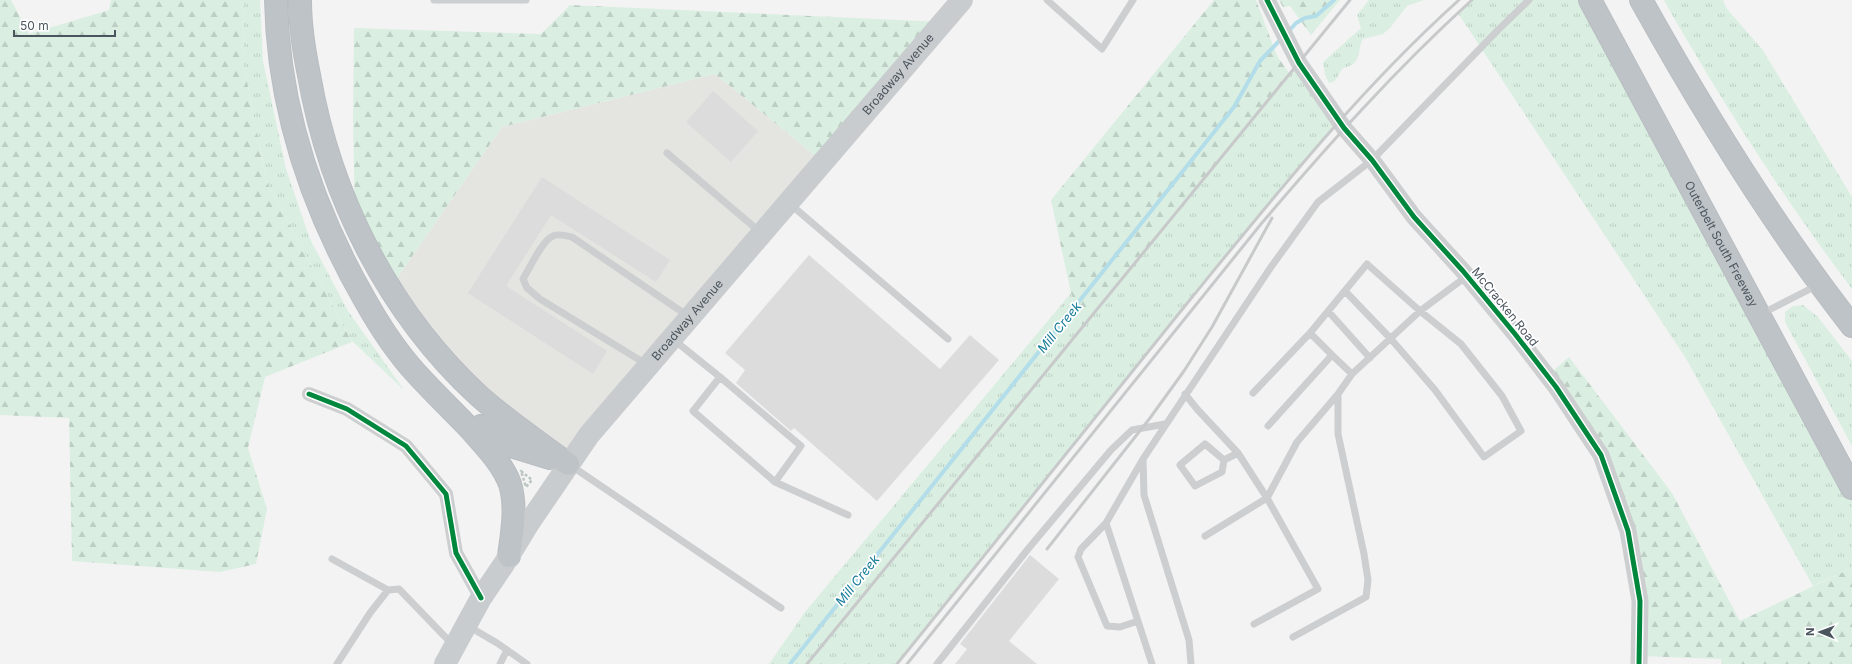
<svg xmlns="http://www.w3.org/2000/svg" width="1852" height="664" font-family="Inter,sans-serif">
<defs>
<pattern id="grass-tufts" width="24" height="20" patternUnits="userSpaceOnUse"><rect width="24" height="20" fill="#daefe2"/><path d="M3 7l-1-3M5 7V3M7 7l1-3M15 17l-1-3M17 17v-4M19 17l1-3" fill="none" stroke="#bdcfc4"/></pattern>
<pattern id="forest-firs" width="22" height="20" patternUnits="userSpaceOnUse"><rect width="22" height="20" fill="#daefe2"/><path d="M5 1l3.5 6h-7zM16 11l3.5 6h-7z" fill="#bdcfc4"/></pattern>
</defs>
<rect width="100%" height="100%" fill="#f3f3f3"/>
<!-- commercial -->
<path fill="#e4e4e1" d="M715,74L823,162L568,464L521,431L390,288L502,127Z"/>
<!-- grass -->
<path fill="url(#grass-tufts)" d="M243,0H260L263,61L286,169L310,239L348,311L404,390L351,340L267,183L244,66Z
M1369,0H1424L1407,6L1390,28L1383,34L1363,39C1358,46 1361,61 1351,65C1348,67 1345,67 1342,69L1335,81L1329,83L1325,75L1323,62L1361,28L1357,15Z
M1472,0H1590L1852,488V568L1813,586L1685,357L1458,13Z
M1664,0H1723L1727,9L1762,49L1852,197V289C1800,220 1752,148 1707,74C1693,49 1677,25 1664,0Z
M1299,63L1339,121L1259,215L897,664H769L805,612L1071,293L1083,327Z
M1803,305L1818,317L1852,361V446L1785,322V312L1793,306Z"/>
<!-- forest -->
<path fill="url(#forest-firs)" d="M0,0H11L29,34L109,10L111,0H243L244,66L267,183L352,342L265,377L248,448L267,509L256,564L220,572L72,561L69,418L0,415Z
M1214,0H1256L1277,56L1290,74L1083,327L1071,293L1051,200Z
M1279,0H1340L1311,35L1290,6L1283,7Z
M570,5L943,22L823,162L715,74L502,127L390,288L355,222L353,120L354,28L541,34Z
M1569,357L1672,493L1740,621L1852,568V664H1722L1721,659L1639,656L1640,601L1601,455L1547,376Z"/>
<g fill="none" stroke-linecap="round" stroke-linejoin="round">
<!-- stream -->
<path stroke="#b3dde9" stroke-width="4" d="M1288,32L1296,23L1305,18L1316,16L1334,0
M790,664L1234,107L1260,61L1282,38"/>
</g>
<!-- building -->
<path fill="#dcdcdd" d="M713,91L758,131L731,162L686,122Z
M542,177L670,260L656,282L551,215L506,286L607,351L593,374L468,293Z
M809,255L940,369L970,335L999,360L877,501L794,428L791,431L736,383L745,370L725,353Z
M1030,555L1059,579L1009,641L1037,664H955L967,649L960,644Z"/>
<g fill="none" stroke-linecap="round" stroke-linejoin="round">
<!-- motorway casing -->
<g stroke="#b9bdc1" stroke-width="24">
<g id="motorway">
<path d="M276,0C278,107 312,208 365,300C379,325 396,351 415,372C433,392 453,411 472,431C486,447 502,463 510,484C517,507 512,533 509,556"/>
<path d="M300,0C300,25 304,51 309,75C330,196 388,312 479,396C507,421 538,442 568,464"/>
<path id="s2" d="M1590,0L1852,488"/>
<path d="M1641,0C1704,113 1772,224 1852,326"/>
<path d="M481,426L504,444L550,458"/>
</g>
</g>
<!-- path -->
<path stroke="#bcc6c3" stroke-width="2.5" stroke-dasharray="3 2" stroke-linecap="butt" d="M521,471L532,480L526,487Z"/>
<!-- service -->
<path stroke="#cdced0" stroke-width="7" d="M434,0H526
M1047,0L1102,49L1133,0
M667,153L760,232
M790,204L948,339
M1328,311L1370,358
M1761,314L1818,285
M674,340L720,377L693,411L775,482L848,515
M1332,355L1352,374
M646,364L540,299L527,288L523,279C530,268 542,240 553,236C559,233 566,236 572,237L688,316
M720,377L801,446L775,482
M1253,393L1310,333L1367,264L1420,311L1461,344L1502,396L1521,431L1484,457L1435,390L1391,339L1345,291
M1185,394L1197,409L1238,453L1267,498L1318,589L1254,624
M1268,426L1332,355L1310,333
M1143,459L1106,523L1152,664
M1224,460L1222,472L1195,486L1180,465L1205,444L1224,460L1238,453
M570,465L781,608
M1106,523L1081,549L1078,557L1107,626L1120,627L1138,621
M1205,536L1267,498L1297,442L1338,394
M332,559L388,590
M468,626L497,643L527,664
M1293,637L1366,597L1368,580L1364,554L1338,434V394L1352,374L1420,311L1467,276
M337,664L370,613L388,590L399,589L452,644
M500,664L507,650
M937,664L1028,549L1111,450L1132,430L1165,424
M1191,664L1189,640L1144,495L1143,459L1271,267L1318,202L1372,160L1498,30L1529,0"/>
<!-- minor -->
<path stroke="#cdced0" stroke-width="14" d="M309,394L347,409L406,446L446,494L456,553L481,598"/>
<!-- tertiary -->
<path stroke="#cdced0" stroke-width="17" d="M1267,0L1299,63L1344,128L1372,160L1414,217L1463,271L1515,334L1556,387L1601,455L1628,531L1640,601L1639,664"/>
<!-- primary -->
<path stroke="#c9ccce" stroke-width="22" id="s1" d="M445,664L481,598L504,564L529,523L589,435L962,0"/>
<!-- motorway -->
<use href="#motorway" stroke="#bec3c7" stroke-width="22"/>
<!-- rail -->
<path stroke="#c8c9ca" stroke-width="3" d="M1047,549L1150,418L1184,371L1212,327L1272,218
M807,664L1350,0
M897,664C996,541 1094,418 1193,296C1277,193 1360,89 1459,0
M907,664L1261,224C1328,145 1396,69 1472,0"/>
<!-- cycleway casing -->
<g stroke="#fff" stroke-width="8">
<path id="cycleway" d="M1267,0L1299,63L1344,128L1372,160L1414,217L1463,271L1515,334L1556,387L1601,455L1628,531L1640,601L1639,664
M309,394L347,409L406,446L446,494L456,553L481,598"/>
</g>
<!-- cycleway -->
<use href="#cycleway" stroke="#00873e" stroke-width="5"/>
</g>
<g text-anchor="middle" stroke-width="3.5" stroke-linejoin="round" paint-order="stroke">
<!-- street labels -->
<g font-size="12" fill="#4b555e" stroke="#fff">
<text dy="4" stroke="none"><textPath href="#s1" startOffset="746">Broadway Avenue</textPath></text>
<text dy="4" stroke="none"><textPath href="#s2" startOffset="277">Outerbelt South Freeway</textPath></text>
<text transform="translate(1505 307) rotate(51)" y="4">McCracken Road</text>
<text dy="4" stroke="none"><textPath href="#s1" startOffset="422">Broadway Avenue</textPath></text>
</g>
<!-- water labels -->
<g font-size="13" font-style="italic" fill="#1a7d9b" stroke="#fff">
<text transform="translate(1059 327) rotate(-51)" y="5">Mill Creek</text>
<text transform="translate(857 580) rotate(-51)" y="5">Mill Creek</text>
</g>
</g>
<!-- north arrow -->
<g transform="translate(1820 632) rotate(271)" stroke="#ffffff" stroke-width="3" paint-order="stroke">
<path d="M0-3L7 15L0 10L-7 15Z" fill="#4b555e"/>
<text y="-6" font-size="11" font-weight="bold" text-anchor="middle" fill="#4b555e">N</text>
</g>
<!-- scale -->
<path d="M14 30v6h101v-6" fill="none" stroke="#4b555e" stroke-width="2"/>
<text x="20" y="30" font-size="12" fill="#4b555e" stroke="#ffffff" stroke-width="3" paint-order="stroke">50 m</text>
</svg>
